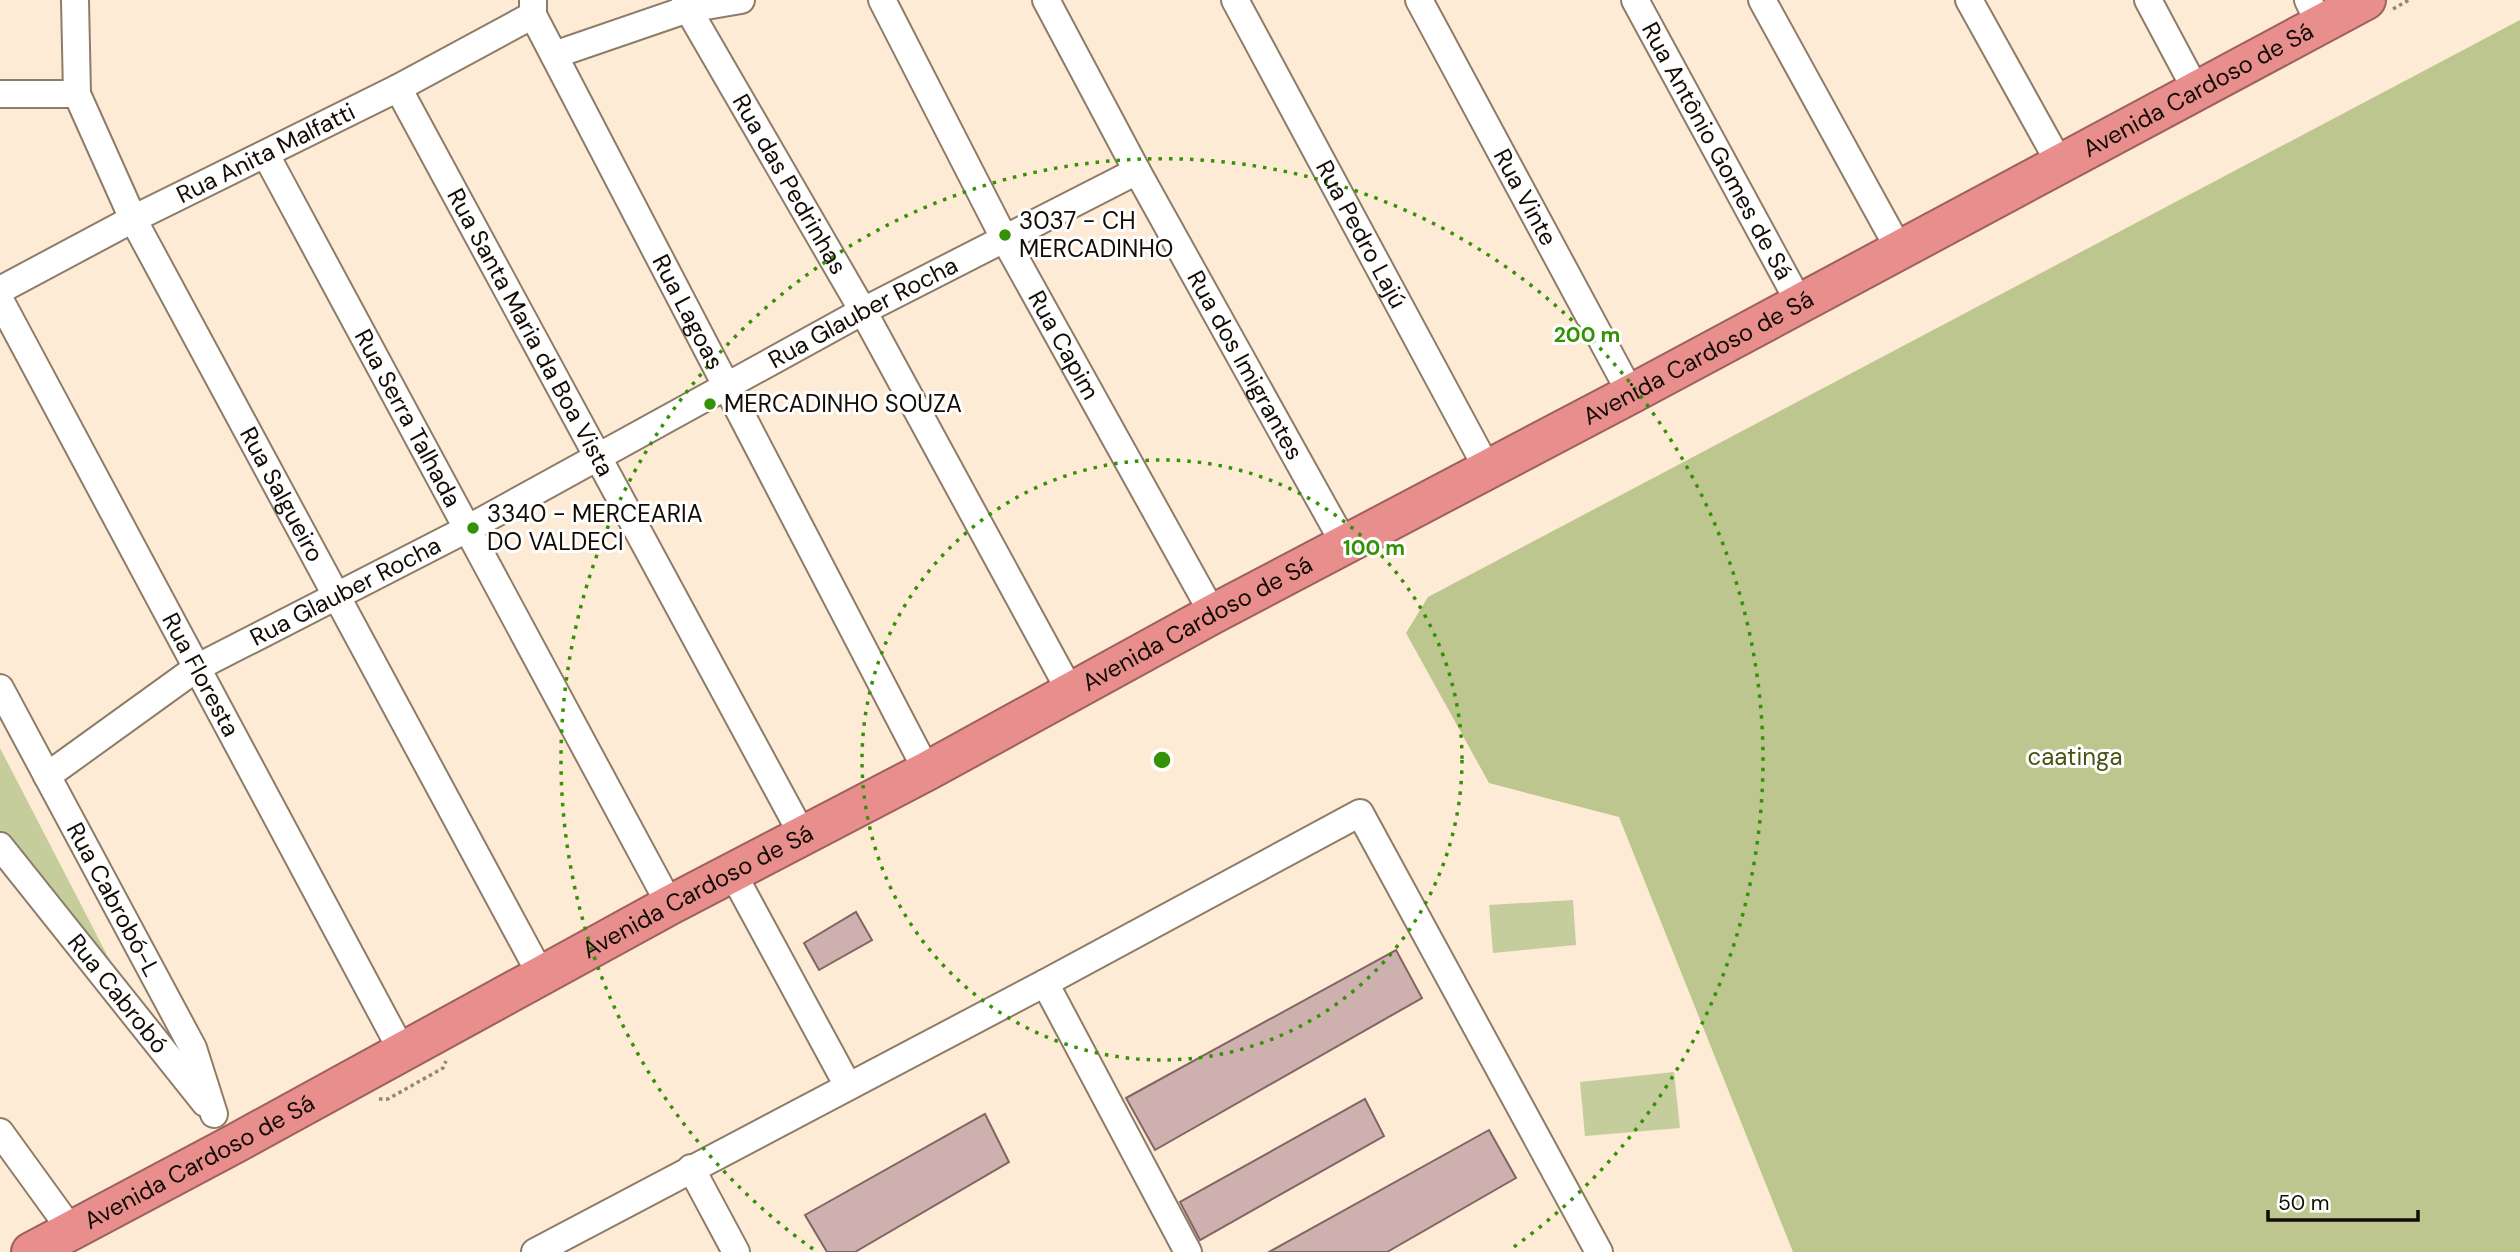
<svg xmlns="http://www.w3.org/2000/svg" width="2520" height="1252" font-family="'DM Sans',sans-serif">
<rect width="100%" height="100%" fill="#feebd5"/>
<!-- green -->
<path fill="#c5cd9d" d="M0,748L137,1013L0,832Z
M1573,900L1576,945L1493,953L1489,905Z
M1674,1072L1680,1128L1585,1136L1580,1082Z"/>
<!-- forest -->
<path fill="#bdc68e" d="M2520,20V1252H1793L1619,817L1489,783L1406,633L1428,597Z"/>
<!-- building -->
<path fill="#ceb0ae" stroke="#806563" stroke-width="2" d="M856,912L872,940L819,970L804,943Z
M1396,950L1422,998L1155,1150L1126,1098Z
M1365,1099L1384,1136L1200,1240L1180,1202Z
M985,1114L1009,1162L855,1252H827L805,1215Z
M1489,1130L1516,1178L1387,1252H1269Z"/>
<g fill="none" stroke-linecap="round" stroke-linejoin="round">
<!-- minor casing -->
<g stroke="#8d7c68" stroke-width="30">
<g id="minor">
<path id="s1" d="M75,0L77,94L133,219L541,975"/>
<path id="s2" d="M533,0V15L927,771"/>
<path id="s3" d="M685,0L688,9L863,311L1070,691"/>
<path id="s4" d="M882,0L1004,238L1213,614"/>
<path id="s5" d="M1046,0L1137,171L1345,545"/>
<path id="s6" d="M1235,0L1488,470"/>
<path id="s7" d="M1419,0L1631,394"/>
<path id="s8" d="M1635,0L1799,302"/>
<path d="M1762,0L1899,249"/>
<path d="M1969,0L2059,162"/>
<path d="M2148,0L2196,90"/>
<path d="M2308,0L2320,25"/>
<path d="M554,55L688,9L741,0"/>
<path id="s9" d="M398,88L803,836"/>
<path d="M0,94H77"/>
<path id="s10" d="M266,155L670,905"/>
<path id="s11" d="M0,290L133,219L398,88L533,15"/>
<path id="s12" d="M0,300L402,1051"/>
<path id="s13" d="M0,688L193,1048L214,1114"/>
<path id="s14" d="M47,776L198,667L467,529L863,311L1137,171"/>
<path id="s15" d="M0,846L205,1103"/>
<path d="M732,872L848,1086"/>
<path d="M1045,983L1188,1252"/>
<path d="M0,1132L71,1230"/>
<path d="M691,1168L736,1252"/>
<path d="M535,1252L1045,983L1360,813L1599,1252"/>
</g>
</g>
<!-- highway casing -->
<g stroke="#9d605d" stroke-width="42">
<g id="highway">
<path id="s16" d="M31,1252L236,1143L670,905L927,771L1213,614L1631,394L2366,0"/>
</g>
</g>
<!-- path -->
<path stroke="#948778" stroke-width="3.5" stroke-dasharray="3.5 3.5" stroke-linecap="butt" d="M2393,9L2409,0
M379,1099H388L443,1068L446,1061"/>
<!-- minor -->
<use href="#minor" stroke="#fff" stroke-width="26"/>
<!-- highway -->
<use href="#highway" stroke="#e88e8d" stroke-width="38"/>
</g>
<!-- distance rings -->
<g fill="none" stroke="#359106" stroke-width="3.5" stroke-dasharray="3.5 7">
<circle cx="1162" cy="760" r="300"/>
<path d="M813 1249A601 601 0 1 1 1511 1249"/>
</g>
<!-- markers -->
<g fill="#359106" stroke="#fff" stroke-width="2.5">
<circle cx="1005" cy="235" r="7"/>
<circle cx="710" cy="404" r="7"/>
<circle cx="473" cy="528" r="7"/>
</g>
<g text-anchor="middle" stroke-width="6" stroke-linejoin="round" paint-order="stroke">
<!-- street labels -->
<g font-size="24" fill="#120c05" stroke="#fff">
<text dy="8" stroke="none"><textPath href="#s16" startOffset="2459">Avenida Cardoso de Sá</textPath></text>
<text dy="8" stroke="none"><textPath href="#s8" startOffset="172">Rua Antônio Gomes de Sá</textPath></text>
<text dy="8" stroke="none"><textPath href="#s11" startOffset="299">Rua Anita Malfatti</textPath></text>
<text dy="8" stroke="none"><textPath href="#s3" startOffset="212">Rua das Pedrinhas</textPath></text>
<text dy="8" stroke="none"><textPath href="#s7" startOffset="224">Rua Vinte</textPath></text>
<text dy="8" stroke="none"><textPath href="#s6" startOffset="266">Rua Pedro Lajú</textPath></text>
<text dy="8" stroke="none"><textPath href="#s2" startOffset="350">Rua Lagoas</textPath></text>
<text dy="8" stroke="none"><textPath href="#s14" startOffset="940">Rua Glauber Rocha</textPath></text>
<text dy="8" stroke="none"><textPath href="#s9" startOffset="278">Rua Santa Maria da Boa Vista</textPath></text>
<text dy="8" stroke="none"><textPath href="#s4" startOffset="390">Rua Capim</textPath></text>
<text dy="8" stroke="none"><textPath href="#s16" startOffset="1892">Avenida Cardoso de Sá</textPath></text>
<text dy="8" stroke="none"><textPath href="#s5" startOffset="416">Rua dos Imigrantes</textPath></text>
<text dy="8" stroke="none"><textPath href="#s10" startOffset="299">Rua Serra Talhada</textPath></text>
<text dy="8" stroke="none"><textPath href="#s1" startOffset="544">Rua Salgueiro</textPath></text>
<text dy="8" stroke="none"><textPath href="#s14" startOffset="352">Rua Glauber Rocha</textPath></text>
<text dy="8" stroke="none"><textPath href="#s16" startOffset="1325">Avenida Cardoso de Sá</textPath></text>
<text dy="8" stroke="none"><textPath href="#s12" startOffset="425">Rua Floresta</textPath></text>
<text dy="8" stroke="none"><textPath href="#s16" startOffset="758">Avenida Cardoso de Sá</textPath></text>
<text dy="8" stroke="none"><textPath href="#s13" startOffset="240">Rua Cabrobó-L</textPath></text>
<text dy="8" stroke="none"><textPath href="#s15" startOffset="189">Rua Cabrobó</textPath></text>
<text dy="8" stroke="none"><textPath href="#s16" startOffset="191">Avenida Cardoso de Sá</textPath></text>
</g>
<!-- poi labels -->
<g font-size="24" fill="#120c05" stroke="#fff" text-anchor="start">
<text x="1019" y="229">3037 - CH<tspan x="1019" dy="28">MERCADINHO</tspan></text>
<text x="724" y="412">MERCADINHO SOUZA</text>
<text x="487" y="522">3340 - MERCEARIA<tspan x="487" dy="28">DO VALDECI</tspan></text>
</g>
<!-- park labels -->
<g font-size="24" fill="#4b5212" stroke="#fff">
<text x="2075" y="765">caatinga</text>
</g>
</g>
<circle cx="1162" cy="760" r="10" fill="#359106" stroke="#fff" stroke-width="3.5"/>
<g font-size="21" text-anchor="middle" font-weight="bold" fill="#359106" stroke="#fff" stroke-width="6" stroke-linejoin="round" paint-order="stroke">
<text x="1587" y="342">200 m</text>
<text x="1374" y="555">100 m</text>
</g>
<!-- scale -->
<path d="M2268 1210v10h150v-10" fill="none" stroke="#120c05" stroke-width="3.5"/>
<text x="2278" y="1210" font-size="21" fill="#120c05" stroke="#ffffff" stroke-width="5" paint-order="stroke">50 m</text>
</svg>
